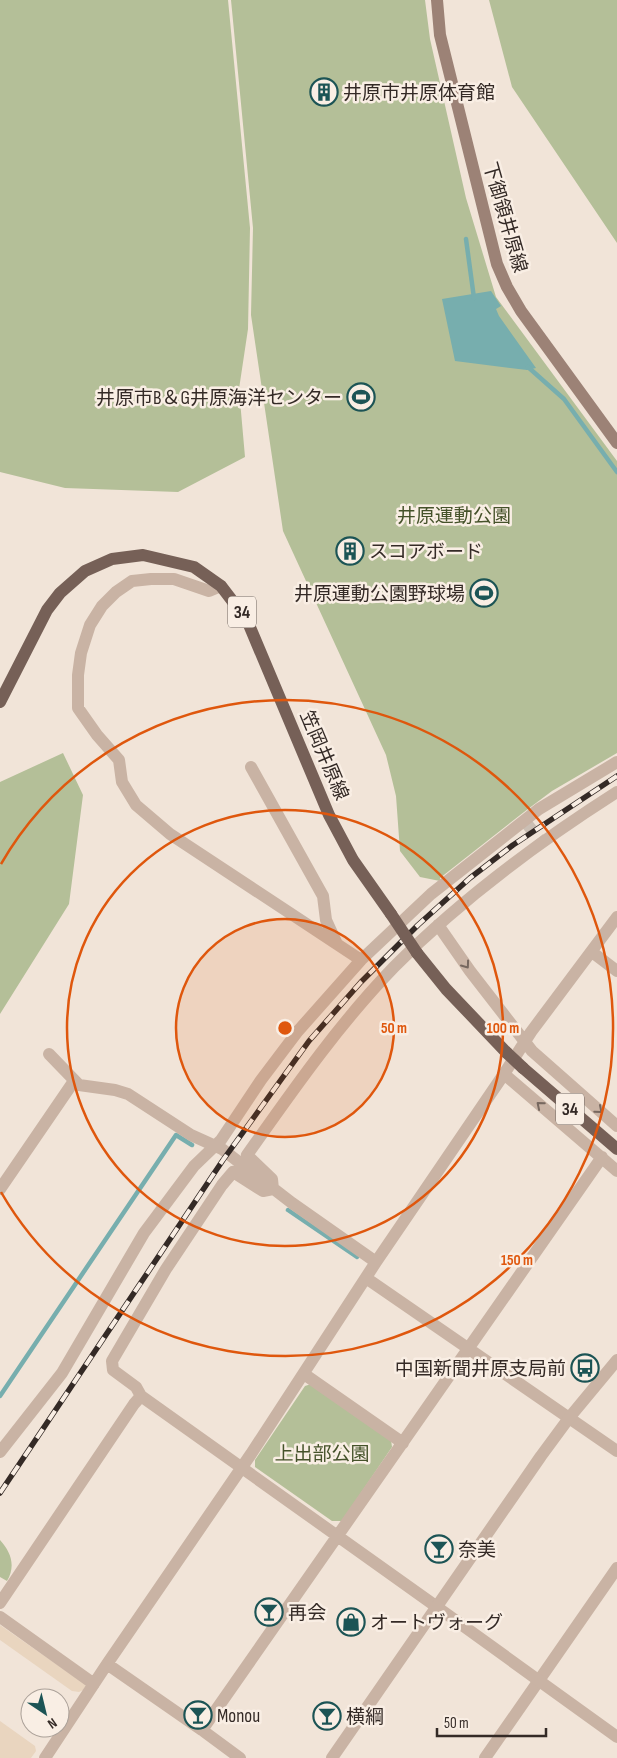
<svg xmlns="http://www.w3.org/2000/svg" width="617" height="1758" font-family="'Sofia Sans Condensed','Noto Sans JP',sans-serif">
<rect width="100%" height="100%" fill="#f1e4d8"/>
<!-- green -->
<path fill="#b4bf98" d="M0,0H228L250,228L248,329L239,389L245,457L178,492L65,488L0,472Z
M231,0H425L430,39L466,198L496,297L617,461V753L552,791L524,812L440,878V881L420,877L400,851L396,796L386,755L283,531L251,315L253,228Z
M489,0H617V243L512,87Z
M63,753L83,795L69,904L0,1014V782Z
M311,1384L391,1440L392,1447L342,1521H332L255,1467V1460L305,1386Z
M0,1540C11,1552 16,1566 7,1581L0,1577Z"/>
<!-- plaza -->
<path fill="#e9d5bf" d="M0,1625L86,1685L83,1690L79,1692L72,1691L0,1640Z
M0,1721L35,1746L36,1751L31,1758H0Z"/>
<!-- water -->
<path fill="#77aeae" d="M491,291L501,306L496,309L499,316L536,368L527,370L455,361L442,299Z"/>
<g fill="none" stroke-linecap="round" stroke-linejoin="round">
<!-- stream -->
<path stroke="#77aeae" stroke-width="4.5" d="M466,239L474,298
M528,367L564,399L617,472
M288,1210L357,1257
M0,1396L176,1135L192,1145"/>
<!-- minor-tunnel -->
<path stroke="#cbbfb4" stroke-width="12" stroke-dasharray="12 6" stroke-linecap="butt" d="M527,824L539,839"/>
<!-- minor -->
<path stroke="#c9b3a4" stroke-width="12" d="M221,586L209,591L174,579H151L132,581L116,592L102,606L90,625L81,653L78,675V708L97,735L119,760L122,782L136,805L170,834L361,960
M251,767L323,896L326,920L337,944
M438,925L470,971L532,1051L617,1126
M592,952L617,971
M49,1054L79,1085L115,1090L128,1094L191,1135L222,1149L292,1203L376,1262
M504,1074L617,1171
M0,1189L74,1081
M366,1278L617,1451
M304,1374L403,1443
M0,1452L62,1373L144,1233L194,1166L221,1140L261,1080L298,1031L361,960L431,894L539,809L617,762
M0,1603L134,1404L141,1396
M437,1607L141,1396L136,1387L113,1370L112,1361L166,1269L222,1185L233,1172L263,1191L273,1189L272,1179L247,1155C293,1090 338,1025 394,967C461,899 537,843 617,792
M0,1617L94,1684
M107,1664L202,1730L240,1758
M202,1730L602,1157
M45,1758L107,1664L251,1454L376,1262L504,1074L531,1032L617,917
M485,1758L617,1568"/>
<!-- tertiary -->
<path stroke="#c9b3a4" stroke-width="12" d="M437,1607L617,1737
M332,1758L541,1456L569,1418L617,1360"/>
<!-- secondary -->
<path stroke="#9c8276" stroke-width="12" d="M437,0L440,35L497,264L507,287L521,311L617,443"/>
<!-- primary -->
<path stroke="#766057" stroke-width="12" d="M0,702L47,610L60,593L85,571L112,559L143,555L194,567L221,586L247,620L329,815L353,860L391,914
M417,953L446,989L507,1053
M523,1068L617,1149"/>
<!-- rail casing -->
<g stroke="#342a26" stroke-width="5.5">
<path id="rail" d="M0,1493L223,1160L309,1041L361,982L418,925L470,878L513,845L617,776"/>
</g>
<!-- rail -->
<use href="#rail" stroke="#f9eee4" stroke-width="4" stroke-dasharray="11" stroke-linecap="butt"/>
<!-- primary-bridge -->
<path stroke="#766057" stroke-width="12" d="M391,914L417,953
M507,1053L523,1068"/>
</g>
<!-- one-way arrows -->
<defs><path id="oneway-chevron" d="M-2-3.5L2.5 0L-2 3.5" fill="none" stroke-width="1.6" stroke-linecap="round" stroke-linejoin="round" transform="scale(1.25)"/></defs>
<g stroke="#77685f">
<use href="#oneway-chevron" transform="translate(466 965) rotate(54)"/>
<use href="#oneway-chevron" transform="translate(540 1105) rotate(-140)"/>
<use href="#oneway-chevron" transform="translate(599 1110) rotate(41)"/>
</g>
<!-- distance rings -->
<circle cx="285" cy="1028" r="109" fill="#df570d" fill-opacity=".12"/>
<g fill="none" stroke="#df570d" stroke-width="2.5">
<circle cx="285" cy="1028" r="109"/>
<circle cx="285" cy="1028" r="218"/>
<path d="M1 864A328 328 0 1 1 1 1192"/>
</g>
<!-- icons -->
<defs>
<g id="building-ring" transform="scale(1.4375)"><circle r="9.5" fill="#f9eee4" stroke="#1c5455" stroke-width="1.5"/><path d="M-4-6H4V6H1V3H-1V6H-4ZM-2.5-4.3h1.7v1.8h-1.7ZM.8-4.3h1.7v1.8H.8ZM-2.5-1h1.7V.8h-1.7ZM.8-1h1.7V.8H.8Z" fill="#1c5455"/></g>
<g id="stadium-ring" transform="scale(1.4375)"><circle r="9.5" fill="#f9eee4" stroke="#1c5455" stroke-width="1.5"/><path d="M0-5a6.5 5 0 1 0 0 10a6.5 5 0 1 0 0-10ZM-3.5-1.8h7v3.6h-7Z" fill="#1c5455"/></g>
<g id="bus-ring" transform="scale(1.4375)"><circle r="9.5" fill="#f9eee4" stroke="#1c5455" stroke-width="1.5"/><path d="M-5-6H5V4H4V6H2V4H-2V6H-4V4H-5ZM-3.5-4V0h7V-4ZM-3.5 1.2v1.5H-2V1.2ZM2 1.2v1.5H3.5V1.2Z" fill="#1c5455"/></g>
<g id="bar-ring" transform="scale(1.4375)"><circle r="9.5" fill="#f9eee4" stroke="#1c5455" stroke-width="1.5"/><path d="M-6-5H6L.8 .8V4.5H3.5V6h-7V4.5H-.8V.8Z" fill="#1c5455"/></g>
<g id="shop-ring" transform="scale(1.4375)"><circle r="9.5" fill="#f9eee4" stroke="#1c5455" stroke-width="1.5"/><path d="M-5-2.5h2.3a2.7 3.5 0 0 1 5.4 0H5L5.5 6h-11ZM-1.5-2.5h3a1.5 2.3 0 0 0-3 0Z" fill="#1c5455"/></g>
</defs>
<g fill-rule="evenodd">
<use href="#building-ring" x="324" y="92"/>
<use href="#stadium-ring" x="361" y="397"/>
<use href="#building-ring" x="350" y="551"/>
<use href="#stadium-ring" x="484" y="593"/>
<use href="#bus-ring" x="585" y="1368"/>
<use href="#bar-ring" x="439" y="1549"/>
<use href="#bar-ring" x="269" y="1612"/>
<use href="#shop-ring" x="351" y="1622"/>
<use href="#bar-ring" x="198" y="1715"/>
<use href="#bar-ring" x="327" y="1716"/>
</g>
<g text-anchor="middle" stroke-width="5" stroke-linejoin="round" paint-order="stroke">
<!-- shield labels -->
<g fill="#f9eee4" stroke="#6f655f" stroke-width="1">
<rect x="228" y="596.5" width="28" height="31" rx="4"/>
<rect x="556" y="1093.5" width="28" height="31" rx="4"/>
</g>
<g font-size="18" font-weight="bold" fill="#342a26">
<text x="242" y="618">34</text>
<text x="570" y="1115">34</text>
</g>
<!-- poi labels -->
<g font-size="19" fill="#342a26" stroke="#f9eee4" text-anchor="start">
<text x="343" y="99">井原市井原体育館</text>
<text x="342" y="404" text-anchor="end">井原市B＆G井原海洋センター</text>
<text x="369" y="558">スコアボード</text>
<text x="465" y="600" text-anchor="end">井原運動公園野球場</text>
<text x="566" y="1375" text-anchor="end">中国新聞井原支局前</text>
<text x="458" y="1556">奈美</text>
<text x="288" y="1619">再会</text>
<text x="370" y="1629">オートヴォーグ</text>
<text x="217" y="1722">Monou</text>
<text x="346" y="1723">横綱</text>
</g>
<!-- street labels -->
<g font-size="19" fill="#342a26" stroke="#f9eee4">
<text transform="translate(506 217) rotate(74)" y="7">下御領井原線</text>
<text transform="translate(325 755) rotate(67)" y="7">笠岡井原線</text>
</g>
<!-- park labels -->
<g font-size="19" fill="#45522a" stroke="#f9eee4">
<text x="454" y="522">井原運動公園</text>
<text x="322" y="1460">上出部公園</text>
</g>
</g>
<circle cx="285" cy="1028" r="8" fill="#df570d" stroke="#f9eee4" stroke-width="2.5"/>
<g font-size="15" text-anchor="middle" font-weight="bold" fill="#df570d" stroke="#f9eee4" stroke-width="5" stroke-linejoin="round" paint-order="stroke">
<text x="394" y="1033">50 m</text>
<text x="503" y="1033">100 m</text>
<text x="517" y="1265">150 m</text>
</g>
<!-- north arrow -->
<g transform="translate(45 1713) rotate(145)"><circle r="24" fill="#f9eee4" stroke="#aaa098"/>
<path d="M0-4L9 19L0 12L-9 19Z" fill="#1c5455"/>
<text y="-8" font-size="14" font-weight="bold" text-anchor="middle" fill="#342a26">N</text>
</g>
<!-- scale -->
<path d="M437 1728v8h109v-8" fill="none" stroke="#342a26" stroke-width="2.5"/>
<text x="444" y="1728" font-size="15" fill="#342a26" stroke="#f9eee4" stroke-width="4" paint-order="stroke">50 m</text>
</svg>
